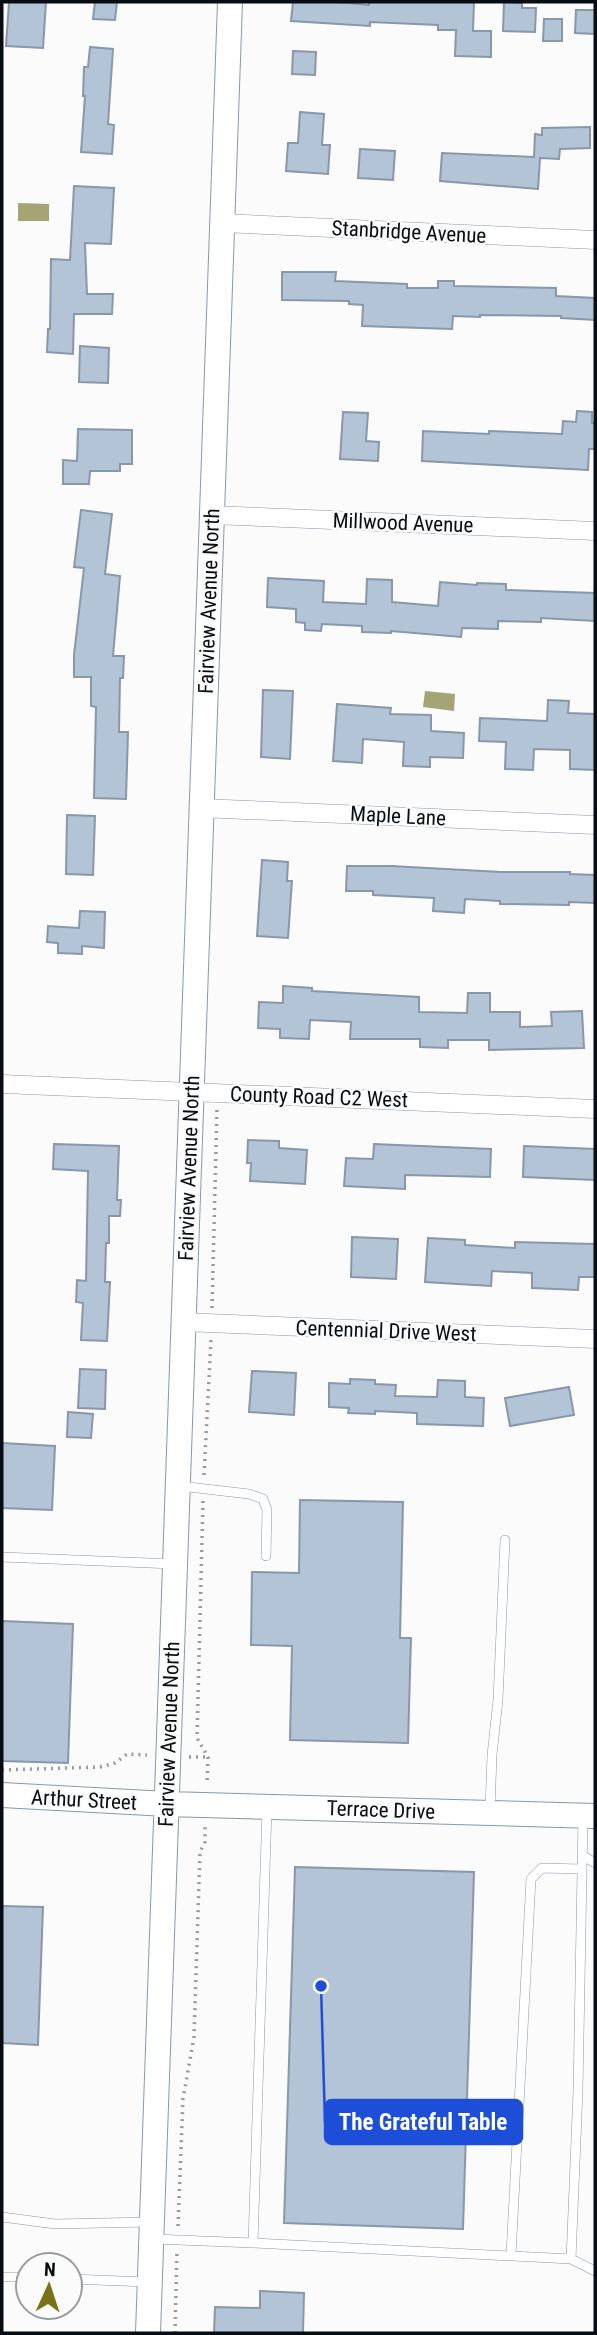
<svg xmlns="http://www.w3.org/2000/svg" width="597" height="2335" font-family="'Roboto Condensed',sans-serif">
<rect width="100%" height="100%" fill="#fbfbfb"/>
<!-- water -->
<path fill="#a4a474" d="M18,203L49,204V221H18Z
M425,691L455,694L454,711L423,707Z"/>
<!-- building -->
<path fill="#b3c4d6" stroke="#8897a9" stroke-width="2" d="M9,2H46L43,48L6,46Z
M95,2H117L115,20L93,19Z
M293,2H336L369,5V2H474L473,31H491V57L455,56L456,30H438V25L370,22V26L291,21Z
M504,2L522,3V8H536L535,32L503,31Z
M576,10H595V34L575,33Z
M544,19H562V41H543Z
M90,47L113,49L108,124L114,125L112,154L81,152L85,96H83L84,67H88Z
M293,51L316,52L315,75L292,74Z
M300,112L324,114L322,145H330L328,174L286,171L288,143H298Z
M590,127V148L560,149L559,159L540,158L538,189L440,181L442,153L534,157L535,134L542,135V128Z
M360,149L395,151L393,180L358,178Z
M74,186L114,188L111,244L85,243L87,294H113L112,314H74L73,354L47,352L48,329H50L51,259L70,260Z
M282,272H336L335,281L407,284V288H438V281H454V286L556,288V296L595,298V320L561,318V316L480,315V317L453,316L452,329L362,326L363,305L349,304V301L282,300Z
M80,346L109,348L108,383L79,382Z
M577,411L592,412V423H595V449H589L588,470L422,461L423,431L489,434V431L562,434L563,421L576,422Z
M343,412L368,413L366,441L379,442L378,461L340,459Z
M78,429L132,430V464H120V471H90L89,484H63V460L77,461Z
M81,510L112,514L105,574L120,576L113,656H124L123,678H120L119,732H128L126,799L94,798L96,707L91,706V677H74V655L84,568L74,567Z
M268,578L324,581L323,602L366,604L367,579L392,580V602L438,606L440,582L477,585V583L506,584V590L595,593V621L541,618V622L498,621V629L462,628L461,637L391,631V633L362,632V626L322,624L321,631L305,630V623L296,622V609L267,607Z
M263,690L293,691L290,759L261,757Z
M548,700L569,701L568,713L595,714V770L570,769V750L534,749L533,770L505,769L506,742L479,741L480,718L547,721Z
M337,704L391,708L390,714L431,715V731L464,733L463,758L430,757V767L403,766L404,742L363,739L362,763L333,761Z
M67,815L95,816L93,875L66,874Z
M262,860L288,862L287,881H292L288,938L257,936Z
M347,866H391L501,872H570V874L595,875V903L569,902V905L500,904V901L465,899L464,913L433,911L434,898L373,895V891H346Z
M80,911L105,912L104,948L82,946V954L58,953V943L47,942L48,926L79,928Z
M283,986L312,988V991L419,997V1012L467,1013L468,993H490V1012H520V1027L552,1026L551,1012L582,1011L584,1048L489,1050V1040H448V1048L420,1047V1039H350L351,1022L310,1020L309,1039L280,1038V1029L258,1028L259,1002L283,1003Z
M248,1140L279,1141V1148L307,1150L305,1184L250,1181L251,1163H247Z
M54,1144L119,1146L117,1200H121L120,1216H109V1243H106L105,1282H110L107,1341L81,1340L83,1303L76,1302L77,1280L86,1281L88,1171L53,1169Z
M374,1144L491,1149L490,1177L405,1175V1189L344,1186L346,1158L373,1159Z
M524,1146L595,1149V1180L523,1177Z
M352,1237L398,1239L396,1279L351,1277Z
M428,1238L465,1240V1245L515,1248V1242L595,1244V1277H579L578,1290L532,1288V1273L492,1271L491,1286L425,1282Z
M80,1369L106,1370L105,1409L78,1408Z
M252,1371L296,1373L294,1415L249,1412Z
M350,1379L375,1380V1384L396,1385L395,1396L437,1397L438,1380L465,1381V1397L484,1398L483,1426L417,1424V1413L375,1411V1414L348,1413L349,1408L329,1407V1383L350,1384Z
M569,1387L574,1415L510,1426L505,1398Z
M68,1412L93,1414L91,1438L67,1437Z
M2,1443L55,1446L52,1510L2,1508Z
M300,1500L403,1502L400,1638H411L408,1743L290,1740L292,1646L251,1645L252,1572L299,1573Z
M2,1621L73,1624L68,1763L2,1761Z
M295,1867L474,1872L463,2229L284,2223Z
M2,1906L43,1907L38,2045L2,2043Z
M260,2291L304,2293L303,2333H214L215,2307L260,2308Z"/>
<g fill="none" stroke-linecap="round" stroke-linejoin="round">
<!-- lane casing -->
<g stroke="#8898a9" stroke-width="10">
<path id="lane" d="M180,1486L249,1494L263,1499L267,1510L266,1556
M2,1557L174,1564
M267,1809L253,2243L571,2259L578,2091L583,1818
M490,1811L492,1755L498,1700L505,1540
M582,1855L595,1863
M2,2217L55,2224L150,2222
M154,2239L253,2243
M511,2255L531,1879L542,1868L582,1869
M571,2259L595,2271
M2,2277H28
M70,2279L148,2282"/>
</g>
<!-- street casing -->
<g stroke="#8898a9" stroke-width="19">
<path id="street" d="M222,223L595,240
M212,515L595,531
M201,808L595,825
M2,1084L595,1109
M183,1322L595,1339"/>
</g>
<!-- secondary casing -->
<g stroke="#8898a9" stroke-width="26">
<path id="secondary" d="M2,1795L167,1804L595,1816
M148,2333L230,2"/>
</g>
<!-- path -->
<path stroke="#989a9d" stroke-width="3.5" stroke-dasharray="2 5" stroke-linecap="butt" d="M212,1308L217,1109
M204,1475L211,1340
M203,1501L197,1738L208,1757L207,1784
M189,1757H206
M2,1770L100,1767L115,1763L127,1754L147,1755
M178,2226L183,2099L194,2037L200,1852L205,1842V1827
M175,2333L177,2251"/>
<!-- lane -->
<use href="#lane" stroke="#fff" stroke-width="9"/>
<!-- street -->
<use href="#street" stroke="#fff" stroke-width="18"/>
<!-- secondary -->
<use href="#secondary" stroke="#fff" stroke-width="24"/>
</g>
<g text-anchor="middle" stroke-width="5" stroke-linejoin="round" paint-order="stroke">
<!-- street labels -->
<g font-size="21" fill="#080d13" stroke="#fbfbfb">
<text transform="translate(409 232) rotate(3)" y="7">Stanbridge Avenue</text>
<text transform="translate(403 523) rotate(2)" y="7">Millwood Avenue</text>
<text transform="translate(209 601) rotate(-88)" y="7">Fairview Avenue North</text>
<text transform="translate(398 816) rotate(3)" y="7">Maple Lane</text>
<text transform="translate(319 1097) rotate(2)" y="7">County Road C2 West</text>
<text transform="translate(189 1168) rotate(-88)" y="7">Fairview Avenue North</text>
<text transform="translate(386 1331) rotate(2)" y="7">Centennial Drive West</text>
<text transform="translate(169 1734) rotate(-88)" y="7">Fairview Avenue North</text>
<text transform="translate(84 1800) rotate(3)" y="7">Arthur Street</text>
<text transform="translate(381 1810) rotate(2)" y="7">Terrace Drive</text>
</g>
</g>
<!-- callouts -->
<path fill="none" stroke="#1d4ed8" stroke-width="2.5" d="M321 1986L325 2122"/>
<circle fill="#1d4ed8" stroke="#fbfbfb" stroke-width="2.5" cx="321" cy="1986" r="7"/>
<rect fill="#1d4ed8" stroke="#1d4ed8" stroke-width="2.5" x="325" y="2100" width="197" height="44" rx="7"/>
<g font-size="23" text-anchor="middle" font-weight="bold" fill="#fff">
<text x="423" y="2130">The Grateful Table</text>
</g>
<!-- border -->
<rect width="597" height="2335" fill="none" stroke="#080d13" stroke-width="7"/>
<!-- north arrow -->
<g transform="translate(49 2286) rotate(3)"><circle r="33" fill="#fbfbfb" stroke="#9a9c9e" stroke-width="2"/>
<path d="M0-5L12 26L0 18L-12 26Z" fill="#767318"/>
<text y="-10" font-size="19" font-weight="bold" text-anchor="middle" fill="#080d13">N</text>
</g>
</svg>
